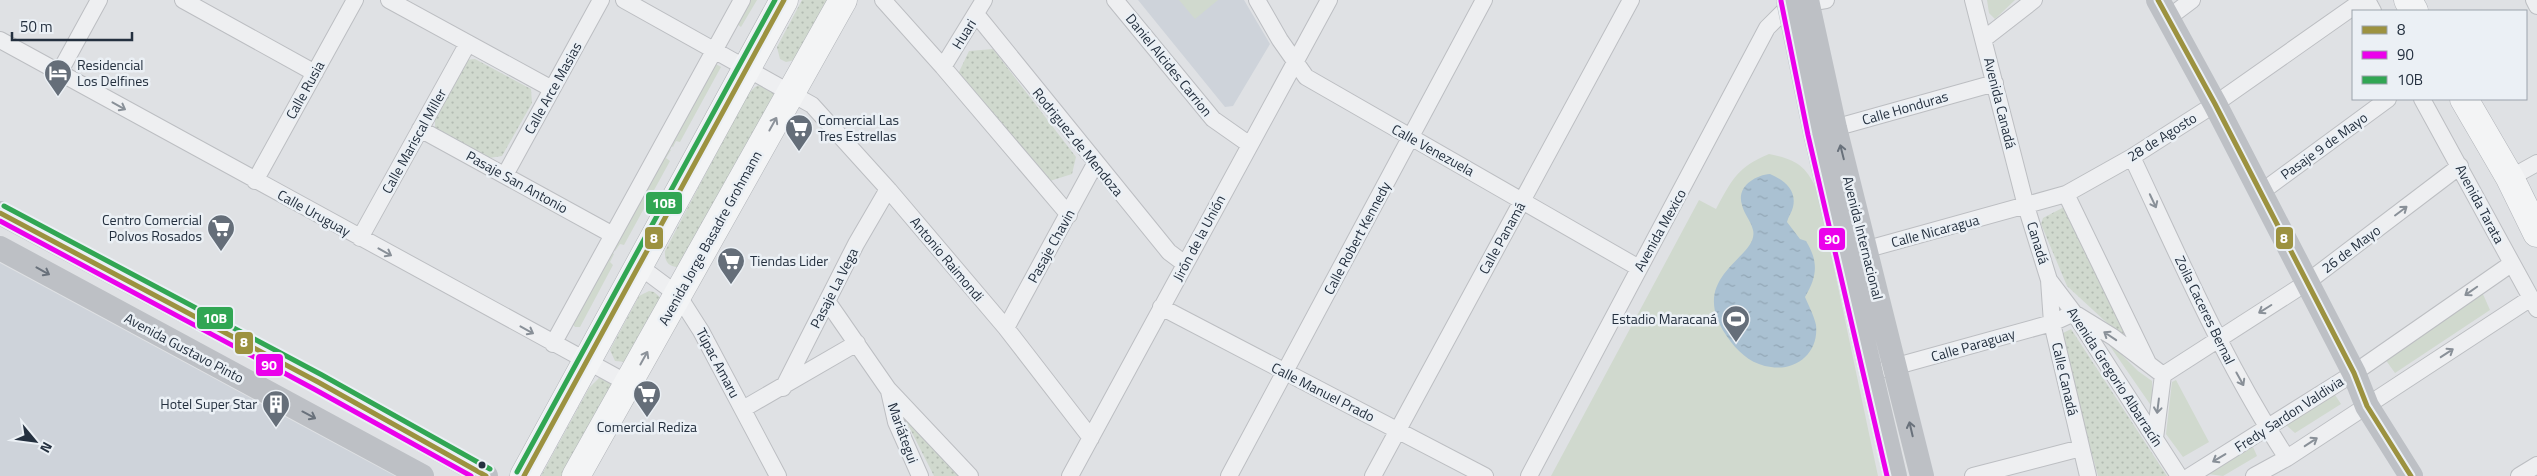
<svg xmlns="http://www.w3.org/2000/svg" width="2537" height="476" font-family="'Titillium Web',sans-serif">
<defs>
<pattern id="park-dots" width="8" height="8" patternUnits="userSpaceOnUse" patternTransform="scale(1.25)"><rect width="8" height="8" fill="#d0d9ce"/><path d="M2 2h.1M6 6h.1" fill="none" stroke="#b2bbb2" stroke-width="1.8" stroke-linecap="round"/></pattern>
<pattern id="water-ripples" width="26" height="14" patternUnits="userSpaceOnUse" patternTransform="scale(1.25)"><rect width="26" height="14" fill="#aac1d2"/><path d="M2 4q2-2 4 0t4 0M15 11q2-2 4 0t4 0" fill="none" stroke="#92a6b5"/></pattern>
</defs>
<rect width="100%" height="100%" fill="#dfe1e4"/>
<!-- built -->
<path fill="#ced3da" d="M1138,0H1244L1270,44L1233,106L1225,107Z
M0,263L395,476H0Z"/>
<!-- green -->
<path fill="#d0d9ce" d="M748,0H757L741,27L737,24Z
M1179,0H1218L1195,19Z
M1987,0H2015L1995,19L1989,13Z
M716,64L721,67L680,142L676,141L673,147L669,145Z
M667,148L671,150L666,158L670,161L624,245L620,244L615,251L612,249Z
M1769,154C1798,160 1806,166 1818,192L1878,476H1551L1699,200L1716,209C1732,180 1737,167 1769,154Z
M611,252L614,254L610,262L613,265L580,327H575L572,323Z
M2482,292L2490,310L2395,373L2385,359Z
M2103,336L2138,371L2152,381V407Z
M2176,380L2209,442L2183,457L2166,434L2172,382Z
M2333,392L2341,404L2295,433L2285,424Z
M2253,447L2257,456L2223,476L2208,474Z"/>
<!-- park -->
<path fill="url(#park-dots)" d="M802,0H835L800,59L786,62L780,59L777,47Z
M993,49L1076,157L1072,174L1050,181L958,74L969,51Z
M475,59L531,89L532,103L502,156L489,158L435,128V115L465,60Z
M761,84L776,93L682,267C670,268 664,263 665,251L747,95L755,87Z
M2066,206L2131,345L2067,286L2041,224L2043,218Z
M649,291L654,292L662,299L627,362L615,361L610,350L639,296Z
M2071,329L2167,476H2098L2059,335Z
M606,377L614,386L562,476H541L589,388L599,378Z
M897,403L961,476H934Z"/>
<!-- water -->
<path fill="url(#water-ripples)" d="M1770,174C1784,180 1797,190 1793,207C1792,212 1788,217 1787,222L1800,239L1806,241C1819,262 1817,277 1805,297C1809,306 1814,316 1816,325C1819,352 1797,371 1771,367C1754,365 1741,355 1731,342C1680,276 1760,259 1753,230C1751,221 1744,214 1742,205C1736,187 1755,175 1770,174Z"/>
<g fill="none" stroke-linecap="round" stroke-linejoin="round">
<!-- street casing -->
<g stroke="#bcbec2" stroke-width="18">
<path id="street" d="M183,0L315,73
M389,0L552,89
M624,0L812,105L888,189L1006,328L1091,438
M883,0L943,67L1069,215
M1115,0L1213,119L1250,145
M1257,0L1280,40L1306,77L1639,268
M1973,0L2026,206L2049,280L2052,323L2088,476
M2367,0L2373,11
M2534,0L2537,6
M976,14L1169,252L1185,264
M2168,18L2192,0
M1984,39L2034,0
M0,40L629,384
M943,67L984,0
M59,73L99,0
M2422,99L2537,309
M420,129L613,235
M1827,130L1995,83
M2132,157C2180,259 2225,364 2287,458
M505,175L601,0
M2510,178L2537,163
M255,181L355,0
M2260,193L2388,99
M2066,194L2148,363
M360,238L468,43
M1857,252L2066,194L2132,157L2215,104L2363,0
M639,266L678,295L701,331L778,476
M2049,280L2074,313L2179,476
M827,301L888,389L970,476
M1161,307L1485,476
M1006,328L1095,164
M553,344L742,0
M1886,369L2052,323L2074,313L2113,337L2163,375
M2163,375L2306,283L2460,166
M783,388L856,244L888,189
M889,391L896,422L920,476
M743,409L857,343
M2155,438L2163,375
M1070,476L1329,0
M1229,476L1484,0
M1373,476L1631,0
M1529,476L1767,28L1789,6L1826,0
M1973,476L2081,448
M2190,476L2354,373L2511,264
M2254,476L2287,458L2531,298
M2519,476L2537,465"/>
</g>
<!-- highway casing -->
<g stroke="#b1b4b9" stroke-width="29">
<path id="highway" d="M2408,0L2414,11
M2464,99L2510,178L2537,233
M524,476L784,0
M576,476L843,0"/>
</g>
<!-- street -->
<use href="#street" stroke="#eeeff1" stroke-width="16"/>
<!-- secondary -->
<path stroke="#bdc0c5" stroke-width="24" d="M1788,0L1815,133L1895,476
M1807,0L1835,128L1922,476
M2158,0L2215,104L2354,373L2367,406L2411,476
M0,213L318,382L486,476
M0,248L422,476"/>
<!-- highway -->
<use href="#highway" stroke="#f3f4f5" stroke-width="28"/>
<!-- bus-1 casing -->
<g stroke="#ebf0f5" stroke-width="9">
<path id="bus-1" d="M2158,0L2215,104L2354,373L2367,406L2411,476
M0,213L318,382L486,476
M524,476L784,0"/>
</g>
<!-- bus-2 casing -->
<g stroke="#ebf0f5" stroke-width="9">
<path id="bus-2" d="M1781,1L1808,135L1887,476
M0,221L314,389L471,476"/>
</g>
<!-- bus-3 casing -->
<g stroke="#ebf0f5" stroke-width="9">
<path id="bus-3" d="M4,206L322,375L490,469
M517,472L775,0"/>
</g>
<!-- bus-1 -->
<use href="#bus-1" stroke="#9c9240" stroke-width="5"/>
<!-- bus-2 -->
<use href="#bus-2" stroke="#eb01eb" stroke-width="5"/>
<!-- bus-3 -->
<use href="#bus-3" stroke="#31a653" stroke-width="5"/>
</g>
<!-- one-way arrows -->
<defs><path id="oneway-shaft" d="M-6 0H5M1.5-3L5.5 0L1.5 3" fill="none" stroke-width="1.6" stroke-linecap="round" stroke-linejoin="round" transform="scale(1.25)"/></defs>
<g stroke="#899098">
<use href="#oneway-shaft" transform="translate(119 106) rotate(29)"/>
<use href="#oneway-shaft" transform="translate(2153 201) rotate(65)"/>
<use href="#oneway-shaft" transform="translate(2401 211) rotate(-37)"/>
<use href="#oneway-shaft" transform="translate(385 252) rotate(29)"/>
<use href="#oneway-shaft" transform="translate(2471 291) rotate(145)"/>
<use href="#oneway-shaft" transform="translate(2265 309) rotate(148)"/>
<use href="#oneway-shaft" transform="translate(527 330) rotate(29)"/>
<use href="#oneway-shaft" transform="translate(2110 336) rotate(-146)"/>
<use href="#oneway-shaft" transform="translate(2447 353) rotate(-33)"/>
<use href="#oneway-shaft" transform="translate(2240 379) rotate(61)"/>
<use href="#oneway-shaft" transform="translate(2158 406) rotate(97)"/>
<use href="#oneway-shaft" transform="translate(2311 442) rotate(-33)"/>
<use href="#oneway-shaft" transform="translate(2219 458) rotate(149)"/>
</g>
<g stroke="#8c929a">
<use href="#oneway-shaft" transform="translate(773 124) rotate(-61)"/>
<use href="#oneway-shaft" transform="translate(644 358) rotate(-61)"/>
</g>
<g stroke="#69717b">
<use href="#oneway-shaft" transform="translate(1842 152) rotate(-104)"/>
<use href="#oneway-shaft" transform="translate(43 271) rotate(29)"/>
<use href="#oneway-shaft" transform="translate(309 415) rotate(28)"/>
<use href="#oneway-shaft" transform="translate(1911 429) rotate(-103)"/>
</g>
<!-- icons -->
<defs>
<g id="hotel-pin" transform="scale(1.4375)"><path d="M0 17L-7.5 6A9.5 9.5 0 1 1 7.5 6Z" fill="#656e79" stroke="#ebf0f5"/><path d="M-6-4.5h1.5V1H6V5H4.5V3h-9V5H-6ZM-4 0a1.8 1.8 0 1 1 3.6 0ZM.5 0V-2.5h3Q6-2.5 6 0Z" fill="#fff"/></g>
<g id="supermarket-pin" transform="scale(1.4375)"><path d="M0 17L-7.5 6A9.5 9.5 0 1 1 7.5 6Z" fill="#656e79" stroke="#ebf0f5"/><path d="M-6-5.5h2.5l.6 2H6L4.5 2H-2.5L-4.4-4H-6ZM-1.5 3.2a1.3 1.3 0 1 0 .1 0ZM3 3.2a1.3 1.3 0 1 0 .1 0Z" fill="#fff"/></g>
<g id="stadium-pin" transform="scale(1.4375)"><path d="M0 17L-7.5 6A9.5 9.5 0 1 1 7.5 6Z" fill="#656e79" stroke="#ebf0f5"/><path d="M0-5a6.5 5 0 1 0 0 10a6.5 5 0 1 0 0-10ZM-3.5-1.8h7v3.6h-7Z" fill="#fff"/></g>
<g id="building-pin" transform="scale(1.4375)"><path d="M0 17L-7.5 6A9.5 9.5 0 1 1 7.5 6Z" fill="#656e79" stroke="#ebf0f5"/><path d="M-4-6H4V6H1V3H-1V6H-4ZM-2.5-4.3h1.7v1.8h-1.7ZM.8-4.3h1.7v1.8H.8ZM-2.5-1h1.7V.8h-1.7ZM.8-1h1.7V.8H.8Z" fill="#fff"/></g>
</defs>
<g fill-rule="evenodd">
<use href="#hotel-pin" x="58" y="73"/>
<use href="#supermarket-pin" x="799" y="128"/>
<use href="#supermarket-pin" x="221" y="228"/>
<use href="#supermarket-pin" x="731" y="261"/>
<use href="#stadium-pin" x="1736" y="319"/>
<use href="#supermarket-pin" x="647" y="394"/>
<use href="#building-pin" x="276" y="404"/>
</g>
<!-- markers -->
<circle fill="#24303f" stroke="#ebf0f5" stroke-width="2" cx="482" cy="465" r="4.5"/>
<g text-anchor="middle" stroke-width="5" stroke-linejoin="round" paint-order="stroke">
<!-- street labels -->
<g font-size="14" fill="#24303f" stroke="#ebf0f5">
<text transform="translate(964 34) rotate(-58)" y="5">Huari</text>
<text transform="translate(1169 65) rotate(51)" y="5">Daniel Alcides Carrion</text>
<text transform="translate(553 88) rotate(-61)" y="5">Calle Arce Masias</text>
<text transform="translate(305 90) rotate(-61)" y="5">Calle Rusia</text>
<text transform="translate(2000 103) rotate(76)" y="5">Avenida Canadá</text>
<text transform="translate(1905 108) rotate(-16)" y="5">Calle Honduras</text>
<text transform="translate(2162 137) rotate(-32)" y="5">28 de Agosto</text>
<text transform="translate(414 141) rotate(-61)" y="5">Calle Mariscal Miller</text>
<text transform="translate(1078 142) rotate(51)" y="5">Rodriguez de Mendoza</text>
<text transform="translate(2324 146) rotate(-36)" y="5">Pasaje 9 de Mayo</text>
<text transform="translate(1433 150) rotate(29)" y="5">Calle Venezuela</text>
<text transform="translate(517 182) rotate(29)" y="5">Pasaje San Antonio</text>
<text transform="translate(2480 204) rotate(62)" y="5">Avenida Tarata</text>
<text transform="translate(314 213) rotate(29)" y="5">Calle Uruguay</text>
<text transform="translate(1660 230) rotate(-61)" y="5">Avenida Mexico</text>
<text transform="translate(1935 231) rotate(-15)" y="5">Calle Nicaragua</text>
<text transform="translate(710 238) rotate(-61)" y="5">Avenida Jorge Basadre Grohmann</text>
<text transform="translate(1199 238) rotate(-62)" y="5">Jirón de la Unión</text>
<text transform="translate(1357 238) rotate(-62)" y="5">Calle Robert Kennedy</text>
<text transform="translate(1502 238) rotate(-61)" y="5">Calle Panamá</text>
<text transform="translate(1863 238) rotate(76)" y="5">Avenida Internacional</text>
<text transform="translate(2038 243) rotate(73)" y="5">Canadá</text>
<text transform="translate(1051 246) rotate(-61)" y="5">Pasaje Chavin</text>
<text transform="translate(2351 249) rotate(-37)" y="5">26 de Mayo</text>
<text transform="translate(947 259) rotate(50)" y="5">Antonio Raimondi</text>
<text transform="translate(834 288) rotate(-63)" y="5">Pasaje La Vega</text>
<text transform="translate(2205 310) rotate(64)" y="5">Zoila Caceres Bernal</text>
<text transform="translate(1973 345) rotate(-16)" y="5">Calle Paraguay</text>
<text transform="translate(184 348) rotate(28)" y="5">Avenida Gustavo Pinto</text>
<text transform="translate(718 363) rotate(62)" y="5">Túpac Amaru</text>
<text transform="translate(2115 377) rotate(57)" y="5">Avenida Gregorio Albarracín</text>
<text transform="translate(2065 379) rotate(77)" y="5">Calle Canadá</text>
<text transform="translate(1323 392) rotate(27)" y="5">Calle Manuel Prado</text>
<text transform="translate(2289 414) rotate(-33)" y="5">Fredy Sardon Valdivia</text>
<text transform="translate(903 433) rotate(70)" y="5">Mariátegui</text>
</g>
<!-- poi labels -->
<g font-size="14" fill="#24303f" stroke="#ebf0f5" text-anchor="start">
<text x="77" y="70">Residencial<tspan x="77" dy="16">Los Delfines</tspan></text>
<text x="818" y="125">Comercial Las<tspan x="818" dy="16">Tres Estrellas</tspan></text>
<text x="202" y="225" text-anchor="end">Centro Comercial<tspan x="202" dy="16">Polvos Rosados</tspan></text>
<text x="750" y="266">Tiendas Lider</text>
<text x="1717" y="324" text-anchor="end">Estadio Maracaná</text>
<text x="257" y="409" text-anchor="end">Hotel Super Star</text>
<text x="647" y="432" text-anchor="middle">Comercial Rediza</text>
</g>
</g>
<g stroke="#ebf0f5" stroke-width="2">
<rect x="645" y="191" width="38" height="24" rx="5" fill="#31a653"/>
<rect x="644" y="226" width="20" height="24" rx="5" fill="#9c9240"/>
<rect x="2275" y="226" width="19" height="24" rx="5" fill="#9c9240"/>
<rect x="1818" y="227" width="28" height="24" rx="5" fill="#eb01eb"/>
<rect x="196" y="306" width="38" height="24" rx="5" fill="#31a653"/>
<rect x="234" y="331" width="20" height="24" rx="5" fill="#9c9240"/>
<rect x="255" y="353" width="29" height="24" rx="5" fill="#eb01eb"/>
</g>
<g font-size="14" text-anchor="middle" font-weight="bold" fill="#fff">
<text x="664" y="208">10B</text>
<text x="654" y="243">8</text>
<text x="2284" y="243">8</text>
<text x="1832" y="244">90</text>
<text x="215" y="323">10B</text>
<text x="244" y="347">8</text>
<text x="269" y="370">90</text>
</g>
<!-- legend -->
<rect x="2352" y="10" width="175" height="90" fill="#ebf0f5" stroke="#9ba3ac"/>
<rect x="2362" y="26" width="25" height="8" fill="#9c9240" stroke="#9ba3ac"/>
<text x="2397" y="35" font-size="15" fill="#24303f">8</text>
<rect x="2362" y="51" width="25" height="8" fill="#eb01eb" stroke="#9ba3ac"/>
<text x="2397" y="60" font-size="15" fill="#24303f">90</text>
<rect x="2362" y="76" width="25" height="8" fill="#31a653" stroke="#9ba3ac"/>
<text x="2397" y="85" font-size="15" fill="#24303f">10B</text>
<!-- north arrow -->
<g transform="translate(35 441) rotate(119)" stroke="#ebf0f5" stroke-width="4" paint-order="stroke">
<path d="M0-4L9 19L0 12L-9 19Z" fill="#24303f"/>
<text y="-8" font-size="14" font-weight="bold" text-anchor="middle" fill="#24303f">N</text>
</g>
<!-- scale -->
<path d="M12 32v8h120v-8" fill="none" stroke="#24303f" stroke-width="2.5"/>
<text x="20" y="32" font-size="15" fill="#24303f" stroke="#ebf0f5" stroke-width="4" paint-order="stroke">50 m</text>
</svg>
